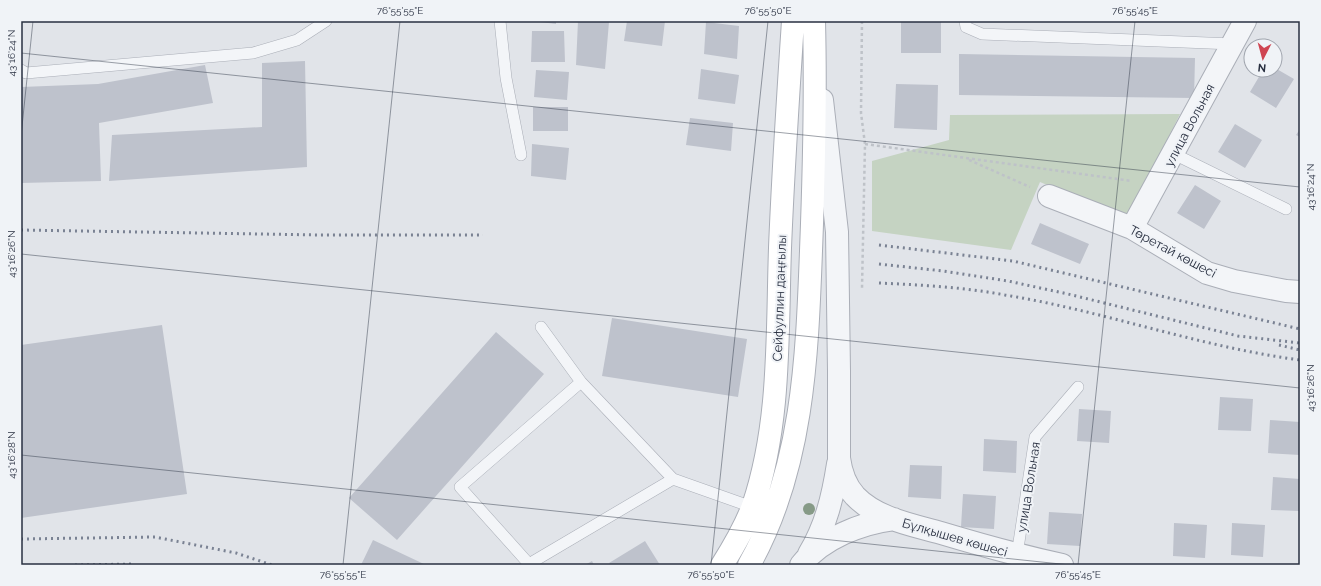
<svg xmlns="http://www.w3.org/2000/svg" width="1321" height="586" font-family="Raleway,sans-serif">
<rect width="100%" height="100%" fill="#e1e4e9"/>
<!-- park -->
<path fill="#c5d3c2" d="M1180,114L1128,219L1040,182L1011,250L872,231V161L949,140L950,115Z"/>
<!-- building -->
<path fill="#bec2cc" d="M541,21H556V24L541,22Z
M578,21L609,22L605,69L576,65Z
M627,21H665L662,46L624,41Z
M901,21H941V53H901Z
M706,22L739,26L737,59L704,54Z
M532,31H564L565,62H531Z
M959,54L1195,58L1194,98L959,95Z
M305,61L307,167L109,181L112,135L262,127V63Z
M205,65L213,103L99,123L101,181L21,183V87L98,84Z
M1275,68L1294,79L1276,108L1250,92L1263,70H1275Z
M701,69L739,75L735,104L698,99Z
M536,70L569,72L567,100L534,97Z
M896,84L938,85L937,130L894,128Z
M533,107H568V131H533Z
M690,118L733,123L731,151L686,145Z
M1235,124L1262,140L1245,168L1218,152Z
M1300,129V137L1296,135Z
M532,144L569,148L566,180L531,176Z
M1195,185L1221,201L1204,229L1177,213Z
M1040,223L1089,244L1080,264L1031,244Z
M612,318L747,339L738,397L602,376Z
M162,325L187,494L21,518V345Z
M496,332L544,374L397,540L349,498Z
M1220,397L1253,399L1251,431L1218,430Z
M1079,409L1111,411L1109,443L1077,441Z
M1270,420L1300,422V455L1268,453Z
M984,439L1017,441L1016,473L983,471Z
M910,465L942,466L941,499L908,497Z
M1273,477L1300,479V511L1271,510Z
M963,494L996,496L994,529L961,527Z
M1049,512L1082,514L1080,546L1047,544Z
M1174,523L1207,525L1205,558L1173,556Z
M1232,523L1265,525L1263,557L1231,555Z
M373,540L426,565H361Z
M645,541L660,565H611L609,563Z
M592,561L594,565H585Z"/>
<g fill="none" stroke-linecap="round" stroke-linejoin="round">
<!-- service casing -->
<g stroke="#aaaeb7" stroke-width="12">
<path id="service" d="M500,21L506,78L521,155
M965,21L966,27L982,34L1233,44
M21,70L26,73L253,53L297,40L326,21
M1174,154L1286,209
M541,327L581,382L460,487L529,564L673,479
M581,382L673,479L752,507
M1017,555L1035,437L1078,387"/>
</g>
<!-- minor casing -->
<g stroke="#aaaeb7" stroke-width="24">
<path id="minor" d="M1049,196L1132,228L1207,273L1234,281L1286,291L1300,292
M1132,228L1245,21"/>
</g>
<!-- tertiary casing -->
<g stroke="#aaaeb7" stroke-width="24">
<path id="tertiary" d="M822,100L837,232L839,371V458C841,473 845,485 855,496C877,519 913,525 941,533C981,545 1021,556 1062,565
M809,554C826,526 833,496 838,464
M801,565C822,538 862,523 894,519"/>
</g>
<!-- secondary casing -->
<g stroke="#aaaeb7" stroke-width="24">
<path id="secondary" d="M722,565C734,546 745,527 753,506C781,423 777,334 780,248C783,172 788,97 793,21
M749,565C803,469 807,358 811,251C814,174 816,98 814,21"/>
</g>
<!-- path -->
<path stroke="#bec2c8" stroke-width="2.5" stroke-dasharray="3 3" stroke-linecap="butt" d="M862,21L861,113L865,144L862,288
M865,144L1132,181
M969,160L1030,187"/>
<!-- service -->
<use href="#service" stroke="#f3f5f8" stroke-width="11"/>
<!-- minor -->
<use href="#minor" stroke="#f3f5f8" stroke-width="22"/>
<!-- tertiary -->
<use href="#tertiary" stroke="#f3f5f8" stroke-width="22"/>
<!-- secondary -->
<use href="#secondary" stroke="#fff" stroke-width="22"/>
<!-- rail -->
<path stroke="#7a8293" stroke-width="3" stroke-dasharray="2 4" stroke-linecap="butt" d="M21,230L320,235H483
M879,245L1013,261L1300,329
M879,264L943,271L1008,281L1068,294L1238,336L1300,343
M879,283C921,285 963,287 1005,295C1104,311 1200,347 1300,360
M1279,345L1300,350
M21,539L155,537L236,553L272,565
M75,565L134,564"/>
</g>
<!-- trees -->
<circle fill="#869a87" cx="809" cy="509" r="6"/>
<!-- ticks -->
<path fill="none" stroke="#293041" stroke-width="1" stroke-opacity="0.45" d="M21,53L1300,187M21,136L33,21M21,254L1300,388M21,455L1070,565M343,565L400,21M711,565L768,21M1078,565L1135,21"/>
<g text-anchor="middle" stroke-width="4" stroke-linejoin="round" paint-order="stroke">
<!-- street labels -->
<g font-size="13" fill="#293041" stroke="#f0f3f7">
<text transform="translate(1189 125) rotate(-62)" y="5">улица Вольная</text>
<text transform="translate(1173 251) rotate(28)" y="5">Төретай көшесі</text>
<text transform="translate(779 298) rotate(-88)" y="5">Сейфуллин даңғылы</text>
<text transform="translate(1028 487) rotate(-81)" y="5">улица Вольная</text>
<text transform="translate(955 537) rotate(16)" y="5">Бұлқышев көшесі</text>
</g>
</g>
<!-- border -->
<rect width="1321" height="586" fill="none" stroke="#f0f3f7" stroke-width="44"/>
<!-- north arrow -->
<g transform="translate(1263 58) rotate(186)"><circle r="19" fill="#f0f3f7" stroke="#a0a5ae"/>
<path d="M0-3L7 15L0 10L-7 15Z" fill="#cf4552"/>
<text y="-6" font-size="11" font-weight="bold" text-anchor="middle" fill="#293041">N</text>
</g>
<rect x="22" y="22" width="1277" height="542" fill="none" stroke="#293041" stroke-width="1.5"/>
<g font-size="10" text-anchor="middle" fill="#293041">
<text x="400" y="14">76°55'55"E</text>
<text x="768" y="14">76°55'50"E</text>
<text x="1135" y="14">76°55'45"E</text>
<text transform="translate(11 53) rotate(-90)" y="4">43°16'24"N</text>
<text transform="translate(1310 187) rotate(-90)" y="4">43°16'24"N</text>
<text transform="translate(11 254) rotate(-90)" y="4">43°16'26"N</text>
<text transform="translate(1310 388) rotate(-90)" y="4">43°16'26"N</text>
<text transform="translate(11 455) rotate(-90)" y="4">43°16'28"N</text>
<text x="343" y="578">76°55'55"E</text>
<text x="711" y="578">76°55'50"E</text>
<text x="1078" y="578">76°55'45"E</text>
</g>
</svg>
